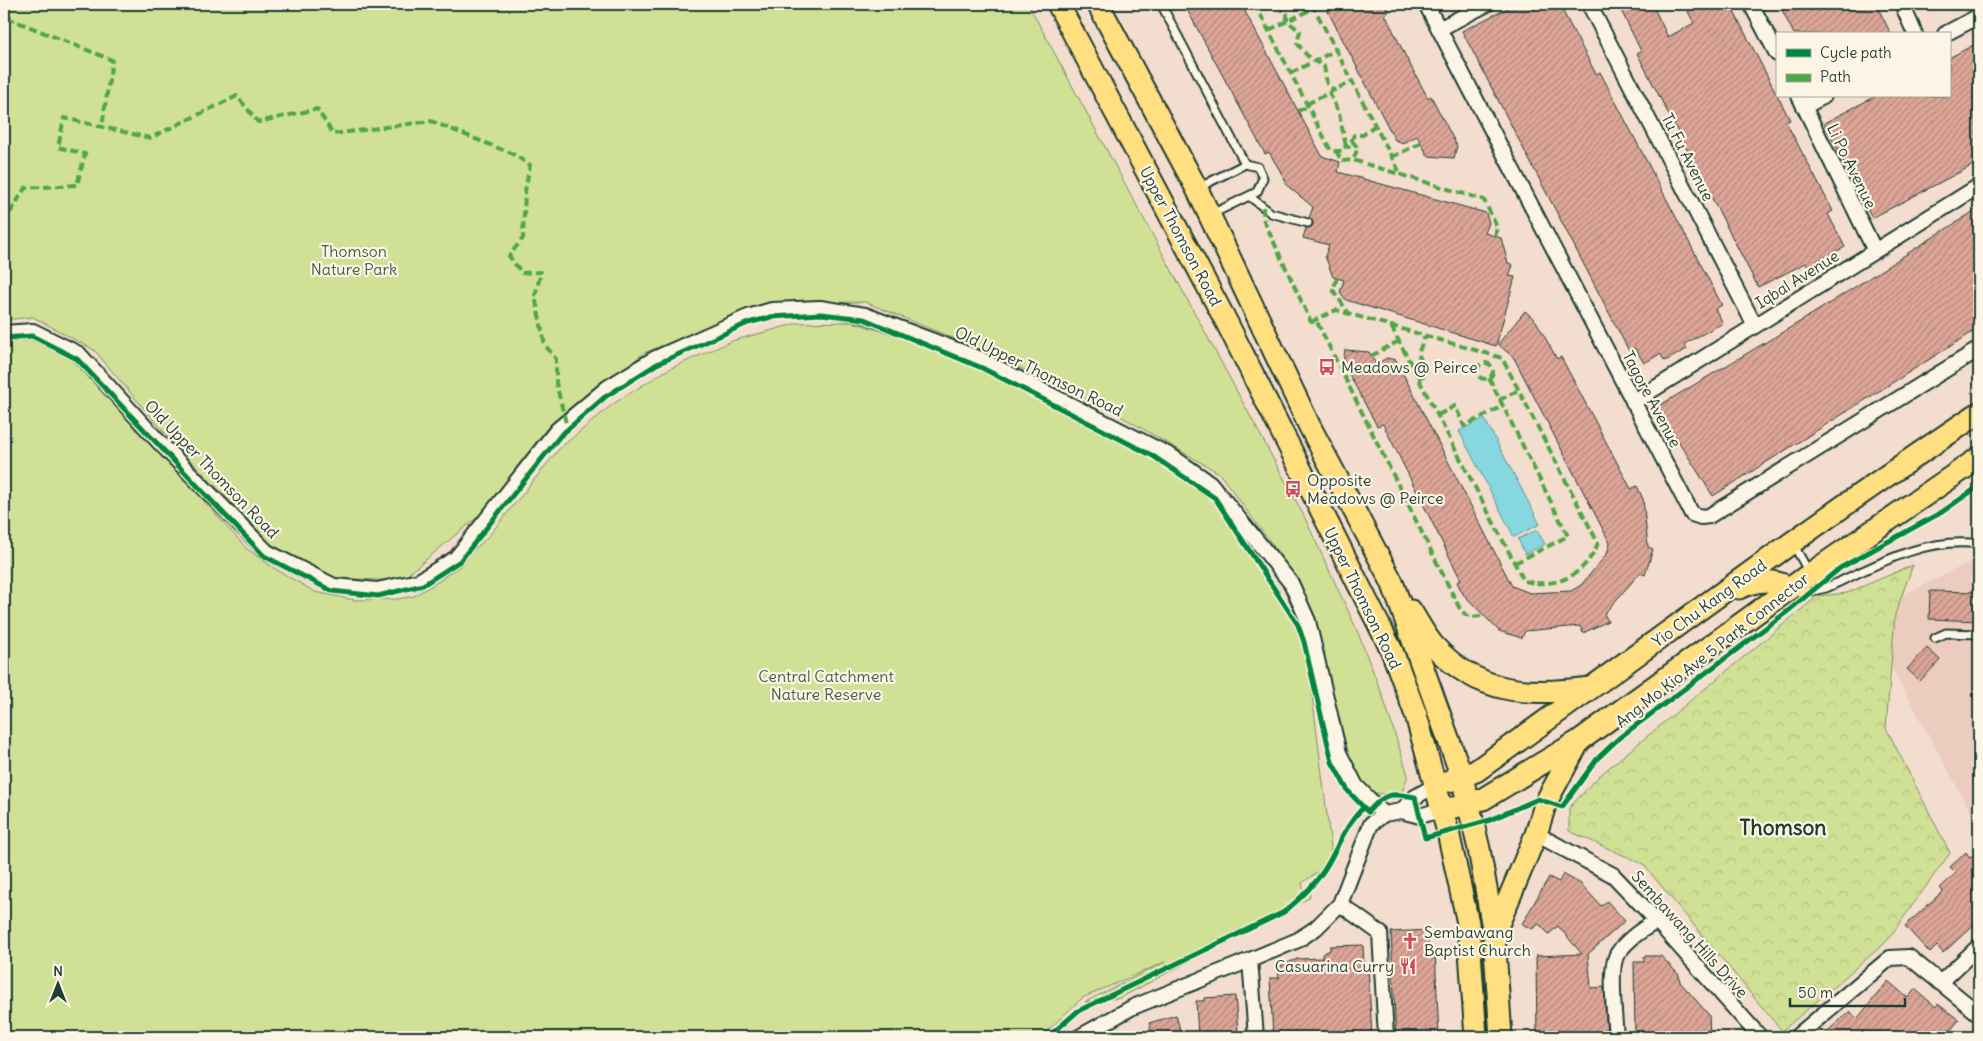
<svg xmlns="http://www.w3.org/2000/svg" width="1983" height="1041" font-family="Delius,sans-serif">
<defs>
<pattern id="forest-crowns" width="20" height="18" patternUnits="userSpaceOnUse" patternTransform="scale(1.25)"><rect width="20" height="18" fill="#d0e195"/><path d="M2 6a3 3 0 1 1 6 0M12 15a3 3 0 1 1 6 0" fill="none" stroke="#b2c281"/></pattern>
<pattern id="building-hatch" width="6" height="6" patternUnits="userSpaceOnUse" patternTransform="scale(1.25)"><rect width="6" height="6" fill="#dda597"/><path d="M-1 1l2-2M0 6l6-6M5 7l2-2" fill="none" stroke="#b3887c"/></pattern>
</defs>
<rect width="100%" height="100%" fill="#f3ddce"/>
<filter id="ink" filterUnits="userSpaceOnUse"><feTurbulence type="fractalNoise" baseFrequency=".02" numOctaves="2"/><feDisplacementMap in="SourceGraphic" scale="10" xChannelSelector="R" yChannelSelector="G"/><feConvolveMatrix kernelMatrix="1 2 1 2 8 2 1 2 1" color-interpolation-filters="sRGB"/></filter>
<g filter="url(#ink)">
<!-- built -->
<path fill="#ecccbe" d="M1979,558V827L1863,615Z"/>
<!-- forest -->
<path fill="url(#forest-crowns)" stroke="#788f64" d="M1913,565L1895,614L1886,728L1950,853L1886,942L1782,1031L1643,864L1569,831V808L1600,775L1818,596L1847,593Z"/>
<!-- park -->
<path fill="#d0e195" stroke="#788f64" d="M4,4H1028L1303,514L1356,628L1383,697L1408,775L1402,792L1379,794L1358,787L1300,582L1219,473L1112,411L982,350L865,302L767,303L644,353L546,429L480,515L400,581L336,578L271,544L170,439L94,350L33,317L4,320Z
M852,322L919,342L982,369L1200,479L1279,589L1299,632L1308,662L1331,847L1329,864L1302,883L1304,893L1311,890L1309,898L1120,998L1085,1002L1165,962L1082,998L1041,1037H4V335L20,334L66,356L109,395L246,548L272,567L315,592L355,600L398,599L414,596L441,580L488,537L559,449L613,404L667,370L732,341L798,323Z"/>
<!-- water -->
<path fill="#86d7df" stroke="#5d999b" d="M1484,418L1540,524L1514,537L1459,431Z
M1537,530L1545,544L1525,554L1518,539Z"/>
<!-- building -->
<path fill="url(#building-hatch)" stroke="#1f3d34" d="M1184,4H1241L1322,156L1340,162L1338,172L1486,213L1489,223L1485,233L1501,238L1508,263L1513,265L1509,276L1515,277L1496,346L1346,300L1340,292L1344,280L1333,277L1325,256L1329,245L1303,238L1306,228L1313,225L1309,218L1313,207L1284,183L1286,181L1269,152L1265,154Z
M1324,4H1384L1389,12L1385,14L1407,59L1428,98L1431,96L1457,146L1454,158L1428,156L1417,136L1403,143L1395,140Z
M1516,4H1559L1596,74L1600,72L1722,305L1715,309L1723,323L1684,344L1687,349L1665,361L1660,354L1644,363L1635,348L1629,351L1462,31Z
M1618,4H1652L1668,37L1694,23L1684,4H1730L1790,120L1786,122L1833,211L1828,214L1845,247L1808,266L1806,263L1758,287L1637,53L1641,51Z
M1779,4H1876L1891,34H1794Z
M1979,42V162L1872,218L1824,123L1876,96H1949V58Z
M1979,208V328L1713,496L1657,407L1803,320Z
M1525,311L1536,321L1557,359L1561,357L1631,489L1637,486L1643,499L1648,547L1653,549L1645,575L1640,573L1604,614L1608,621L1583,633L1580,626L1525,631L1522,638L1499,631L1463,594L1457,582L1461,580L1383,424L1377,426L1343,363L1345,350L1369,352L1376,364L1387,358L1396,360L1512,586L1530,593L1571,591L1581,585L1607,554L1610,543L1514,358L1498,344Z
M1930,591L1979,592V621L1929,619Z
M1927,648L1940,660L1920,681L1907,669Z
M1979,849V920L1943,953L1937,946L1930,953L1905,926L1943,891L1940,888L1956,873L1950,867L1966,852L1970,858Z
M1563,874L1581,884L1601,906L1607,901L1625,921L1588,954L1591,988L1604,987L1607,1037H1537L1536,956L1582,954L1558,926L1549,934L1539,924L1532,929L1522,924L1549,877L1559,882Z
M1428,930V950H1435L1439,1037H1396L1391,932Z
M1363,945L1364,966H1368L1372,1037H1273L1270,978H1279L1278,967L1297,959L1322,958V954L1330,950V946Z
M1644,956H1661L1679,975L1680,982L1709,1015L1710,1037H1635L1634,962H1644Z
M1888,981L1908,998L1915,989L1936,1007L1938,1004L1959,1020L1945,1037H1821L1850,1011L1857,1019Z
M1235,996L1238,1031L1232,1032V1037H1198L1196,1001H1204V998Z
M1176,1015L1182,1037H1153L1149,1023Z"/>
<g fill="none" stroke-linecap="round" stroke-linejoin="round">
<!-- lane casing -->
<g stroke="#1f3d34" stroke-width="11">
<path id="lane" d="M1161,4L1245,164
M1200,187L1245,164L1258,167L1263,178L1257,192L1212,214
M1249,196L1271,213L1308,223
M1793,544L1810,574L1826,588C1875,566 1924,536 1979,544
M1794,589L1804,593L1826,588
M1935,638L1946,633L1979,634"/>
</g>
<!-- street casing -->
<g stroke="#1f3d34" stroke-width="18">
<path id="street" d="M1426,4L1692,514L1701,517L1709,516L1979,349
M1589,4L1755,326
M1751,4L1777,54
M1902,4L1915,34
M1439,29L1487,4
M1945,34L1979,16
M1799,96L1875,251
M1804,107L1824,96
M4,333L33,331L79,354L159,442L267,552L334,586L377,590L419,581L456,558L557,430L607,388L654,359L748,317L772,310L820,308L865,315L978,358L1171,456L1210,483L1291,583L1308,621L1339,753L1356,786L1384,814
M1633,402L1979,186
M1401,811L1415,797L1436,785
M1536,834L1613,875L1657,921L1760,1037
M1340,904L1380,933L1386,1037
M1250,960L1256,1037
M1940,983L1979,946
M1079,1037L1133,1007L1250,960L1298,940L1316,928L1340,904L1371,824L1384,814L1401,811L1420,816L1443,809
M1616,1037C1615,1019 1608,966 1618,953C1627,940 1644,928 1657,921
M1796,1037L1890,958L1909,957L1979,1014"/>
</g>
<!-- primary casing -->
<g stroke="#1f3d34" stroke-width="25">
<path id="primary" d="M1058,4L1227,323L1392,651L1416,715L1448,832L1468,923L1476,1037
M1098,4L1197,189L1310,427L1392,582L1462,777L1479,849L1494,934L1501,1037
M1739,588C1758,579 1772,579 1791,588
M1411,611C1418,622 1425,636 1434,646C1479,695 1530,696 1590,688
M1449,781L1476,771C1644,651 1808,527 1979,413
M1455,807L1483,799L1579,741L1810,574L1979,458
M1494,934L1536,834L1546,802L1578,743"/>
</g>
<!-- lane -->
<use href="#lane" stroke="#fcf5e5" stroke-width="7"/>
<!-- street -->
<use href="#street" stroke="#fcf5e5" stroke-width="14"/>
<!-- primary -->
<use href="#primary" stroke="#ffdf80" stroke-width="21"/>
<!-- quiet -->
<path stroke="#4fa644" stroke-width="4" stroke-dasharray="8 4" stroke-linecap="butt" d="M7,4L10,19L112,60L102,127
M1255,4L1331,151H1342L1346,146L1349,147L1354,135H1363L1375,125
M1281,4L1282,11L1287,14V21L1300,31L1297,43C1308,57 1308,58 1324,66L1327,84L1334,90
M1312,4L1336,50
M1269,30L1314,8
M1291,73L1336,50L1352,81
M1329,92L1339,114L1346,146
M1307,104L1352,81L1401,175
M1298,111L1309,106
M1352,141L1358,148L1353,160
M1336,151L1342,161L1353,160L1484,200L1497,227L1495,236
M1392,157L1421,143
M1263,207L1264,221L1311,322H1317L1459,607C1466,618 1472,618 1484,615
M4,223L25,188L77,185L85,154L58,147L64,118L150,138L237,96L258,122L317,109L333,134L431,121L513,154L530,165L525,191L523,238L509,256L522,273L541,272L535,296L545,345L556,359V383L566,423
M1337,278L1333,290L1349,314
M1311,322L1336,310L1489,354L1502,358L1598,543C1585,575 1558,589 1524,581L1391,326
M1371,356L1399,341
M1477 371a8 8 0 1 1 16 0a8 8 0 1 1-16 0Z
M1418,378L1428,374L1418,354L1425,336
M1489,378L1568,536L1515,563
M1499,400L1519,390
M1438,415L1455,406L1464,426L1503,406"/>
<!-- cycleway casing -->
<g stroke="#fcf5e5" stroke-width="8">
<path id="cycleway" d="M4,338L32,336L77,359L264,556L332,591L378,596L423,585L460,561L560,436L605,397L657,364L748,323L772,317L821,314L864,319L982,368L1153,456L1215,498L1298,625L1304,642L1332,762L1348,791L1368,812C1385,792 1390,793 1415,797L1425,838L1490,820L1538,799L1562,807L1597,759L1619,738L1788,611L1840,568L1942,512L1979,486
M1048,1037L1078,1011L1284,912C1300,899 1315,885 1326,867C1338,847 1346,824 1363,808"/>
</g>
<!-- cycleway -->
<use href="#cycleway" stroke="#00873e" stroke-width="5"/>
</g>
</g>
<!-- icons -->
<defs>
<g id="bus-bare" transform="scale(1.35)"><path d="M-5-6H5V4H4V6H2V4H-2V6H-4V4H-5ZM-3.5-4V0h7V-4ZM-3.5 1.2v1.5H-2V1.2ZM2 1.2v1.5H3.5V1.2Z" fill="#d1495b" stroke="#fcf5e5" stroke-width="2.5" paint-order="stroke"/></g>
<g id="church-bare" transform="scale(1.35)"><path d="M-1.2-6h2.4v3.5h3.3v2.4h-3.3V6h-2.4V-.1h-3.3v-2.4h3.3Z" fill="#d1495b" stroke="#fcf5e5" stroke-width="2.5" paint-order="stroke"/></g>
<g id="restaurant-bare" transform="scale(1.35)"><path d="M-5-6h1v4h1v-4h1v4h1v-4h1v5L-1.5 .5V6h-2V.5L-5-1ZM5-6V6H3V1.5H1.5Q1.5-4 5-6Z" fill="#d1495b" stroke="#fcf5e5" stroke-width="2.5" paint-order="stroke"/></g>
</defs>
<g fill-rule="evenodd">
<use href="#bus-bare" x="1327" y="367"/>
<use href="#bus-bare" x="1293" y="489"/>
<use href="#church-bare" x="1410" y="941"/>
<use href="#restaurant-bare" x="1408" y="966"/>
</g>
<g text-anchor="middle" stroke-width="4.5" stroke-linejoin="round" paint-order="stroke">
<!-- street labels -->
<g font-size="16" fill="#1f3d34" stroke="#fcf5e5">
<text transform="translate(1688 157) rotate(63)" y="6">Tu Fu Avenue</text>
<text transform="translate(1852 166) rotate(64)" y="6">Li Po Avenue</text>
<text transform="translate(1181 236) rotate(62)" y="6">Upper Thomson Road</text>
<text transform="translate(1797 279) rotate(-32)" y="6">Iqbal Avenue</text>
<text transform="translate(1039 371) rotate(26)" y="6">Old Upper Thomson Road</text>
<text transform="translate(1652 399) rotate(62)" y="6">Tagore Avenue</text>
<text transform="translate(212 469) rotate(46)" y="6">Old Upper Thomson Road</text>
<text transform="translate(1363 598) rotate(64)" y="6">Upper Thomson Road</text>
<text transform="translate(1709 603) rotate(-36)" y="6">Yio Chu Kang Road</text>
<text transform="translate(1712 650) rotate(-38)" y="6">Ang Mo Kio Ave 5 Park Connector</text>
<text transform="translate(1690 934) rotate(48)" y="6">Sembawang Hills Drive</text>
</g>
<!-- park labels -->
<g font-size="16" fill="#425e47" stroke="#fcf5e5">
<text x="354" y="257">Thomson<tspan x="354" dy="18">Nature Park</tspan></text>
<text x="826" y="682">Central Catchment<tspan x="826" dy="18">Nature Reserve</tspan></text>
</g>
<!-- poi labels -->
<g font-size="16" fill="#1f3d34" stroke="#fcf5e5" text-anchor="start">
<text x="1341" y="373">Meadows @ Peirce</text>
<text x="1307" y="486">Opposite<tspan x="1307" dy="18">Meadows @ Peirce</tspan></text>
<text x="1424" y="938">Sembawang<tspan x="1424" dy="18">Baptist Church</tspan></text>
<text x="1394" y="972" text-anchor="end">Casuarina Curry</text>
</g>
<!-- district labels -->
<g font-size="21" font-weight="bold" fill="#1f3d34" stroke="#fcf5e5">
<text x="1783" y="835">Thomson</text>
</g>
</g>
<!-- margin -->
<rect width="1983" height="1041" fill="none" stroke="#fcf5e5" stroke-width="20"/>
<rect x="10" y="10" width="1963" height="1021" fill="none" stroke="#1f3d34" stroke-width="2" filter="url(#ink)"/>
<!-- legend -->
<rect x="1776" y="32" width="175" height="65" fill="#fcf5e5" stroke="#a4ab9e"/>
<rect x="1786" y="49" width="25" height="8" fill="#00873e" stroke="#a4ab9e"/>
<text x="1820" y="58" font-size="15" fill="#1f3d34">Cycle path</text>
<rect x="1786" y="74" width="25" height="8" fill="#4fa644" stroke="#a4ab9e"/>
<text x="1820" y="82" font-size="15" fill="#1f3d34">Path</text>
<!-- north arrow -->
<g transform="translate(58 984)" stroke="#fcf5e5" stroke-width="4" paint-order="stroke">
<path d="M0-4L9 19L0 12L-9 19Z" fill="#1f3d34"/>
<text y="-8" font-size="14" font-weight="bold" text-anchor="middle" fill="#1f3d34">N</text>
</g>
<!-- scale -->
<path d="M1790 998v8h115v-8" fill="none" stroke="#1f3d34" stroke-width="2.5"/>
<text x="1798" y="998" font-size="15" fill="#1f3d34" stroke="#fcf5e5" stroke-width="4" paint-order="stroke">50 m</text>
</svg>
